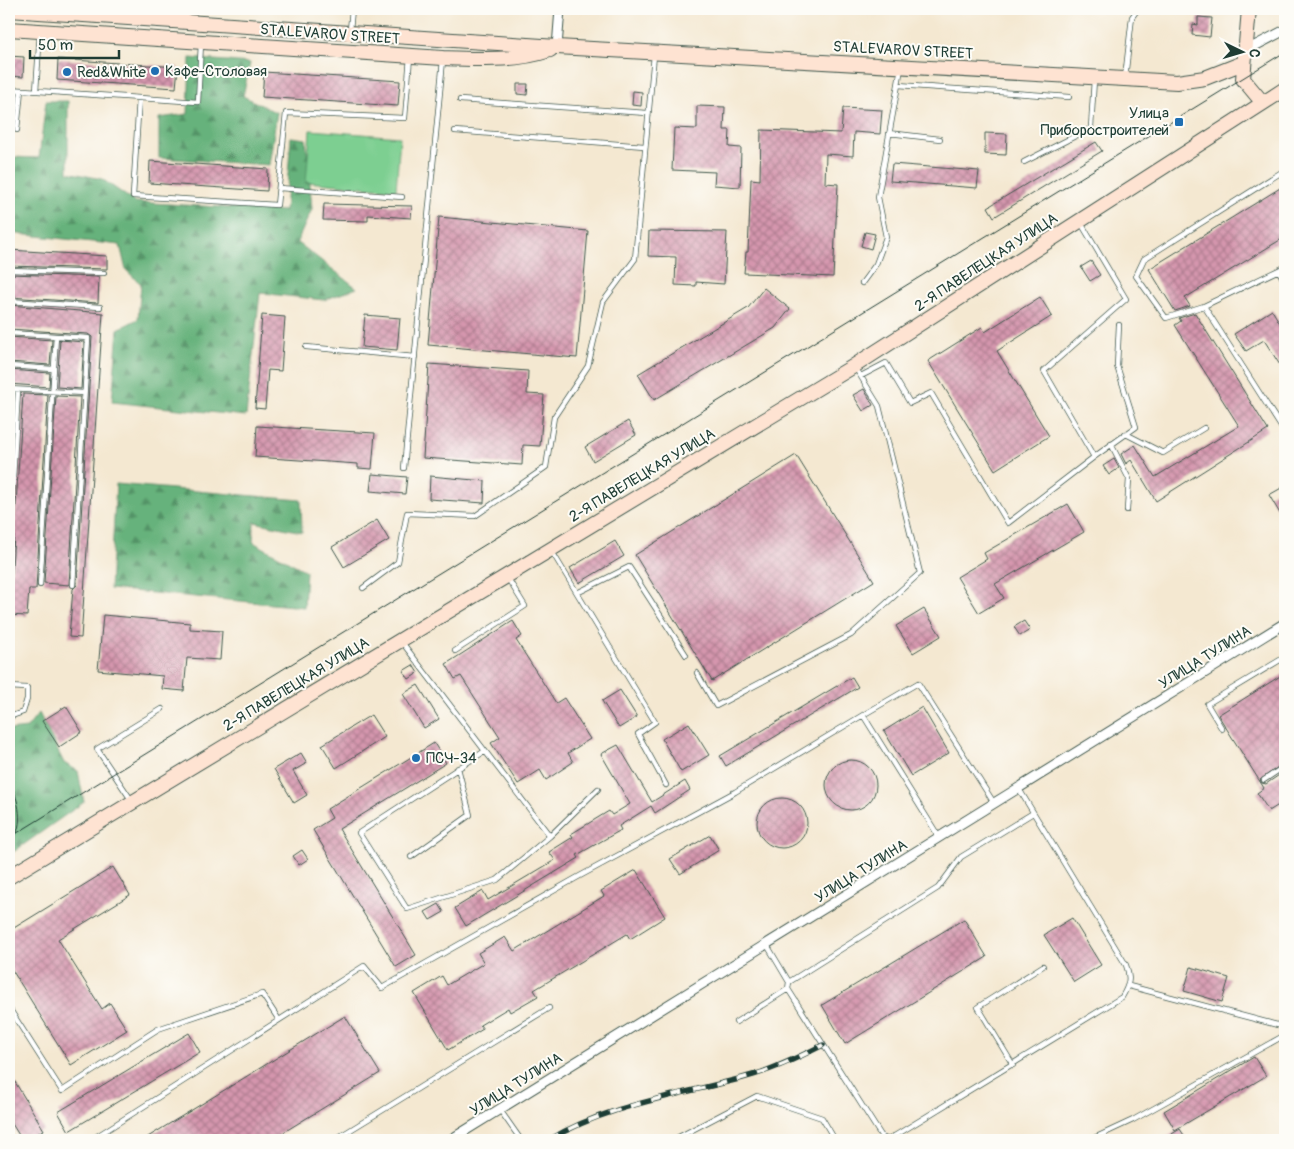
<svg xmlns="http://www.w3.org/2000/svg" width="1294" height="1149" font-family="Pangolin,sans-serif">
<defs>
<pattern id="forest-firs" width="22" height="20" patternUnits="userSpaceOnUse" patternTransform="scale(1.25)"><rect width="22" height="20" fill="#66b27b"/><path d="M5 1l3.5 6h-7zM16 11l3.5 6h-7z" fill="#539266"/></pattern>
<pattern id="building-cross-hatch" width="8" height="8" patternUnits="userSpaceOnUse" patternTransform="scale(1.25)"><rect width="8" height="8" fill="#d596ae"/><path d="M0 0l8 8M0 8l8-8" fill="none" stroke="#ac7c8e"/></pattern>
</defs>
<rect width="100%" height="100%" fill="#fdfcf7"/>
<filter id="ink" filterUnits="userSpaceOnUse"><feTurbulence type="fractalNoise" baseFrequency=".02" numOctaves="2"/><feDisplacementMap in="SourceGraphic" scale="10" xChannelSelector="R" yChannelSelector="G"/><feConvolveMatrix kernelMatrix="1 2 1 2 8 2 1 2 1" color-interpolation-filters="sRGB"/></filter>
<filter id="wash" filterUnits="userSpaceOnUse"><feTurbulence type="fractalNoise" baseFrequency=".0096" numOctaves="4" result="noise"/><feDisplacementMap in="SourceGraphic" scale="20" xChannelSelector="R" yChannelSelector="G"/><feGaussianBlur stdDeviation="1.12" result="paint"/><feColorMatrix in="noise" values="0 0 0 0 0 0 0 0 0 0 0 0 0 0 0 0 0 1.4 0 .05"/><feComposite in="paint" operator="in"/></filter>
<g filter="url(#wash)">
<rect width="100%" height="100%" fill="#f4e8d1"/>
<!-- forest -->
<path fill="url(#forest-firs)" stroke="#427858" d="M190,58L250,63L243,96L277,113L269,165L159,158V118L188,114Z
M46,101H68V172L102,179L135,202L285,211L291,137L306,139L312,209L297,242L357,288L324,300L260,293L246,416L112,402L118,329L138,319L141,284L126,270L120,245L9,233V157L39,158Z
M116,484L301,500L302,532L254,522L253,542L306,571L304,607L110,589Z
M39,713L64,763L78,771L84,802L9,855V730L27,728Z"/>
<!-- park -->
<path fill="#7dcf91" stroke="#4e8662" d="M310,130L400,137L396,190L306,182Z"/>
<g id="blocks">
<!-- building -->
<path fill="url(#building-cross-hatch)" d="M1198,17L1212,18L1210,37L1192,35L1193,24L1198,25Z
M9,56L24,57L23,77L9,76Z
M58,59L178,67L176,88L57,80Z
M264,72L400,81L398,106L262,97Z
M517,84H528L527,95L517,94Z
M633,91L642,92L641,106L632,105Z
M697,106L725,107L724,130H730L729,147L741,148L740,187L714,185L715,172L672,170L674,128L697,129Z
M843,108L882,110L880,134L854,132L853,156L826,154L825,183L838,184L833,277L744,273L746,252H748L751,179L760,180L761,130L841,133Z
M985,133L1007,134L1006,155L985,154Z
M1096,142L1102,151L994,217L988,207Z
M150,161L268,169L267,191L149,183Z
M892,164L979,171L977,188L890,181Z
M1285,185V237L1185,298L1190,306L1175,311L1149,269Z
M324,204L412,206L411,218L368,215V221L323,220Z
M439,217L588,231L577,358L428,345Z
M649,231L727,232L724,284L696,282V286L675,285L676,257L648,256Z
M865,232L875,234L871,249L861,246Z
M9,250L107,256V269L9,266Z
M1091,261L1100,275L1090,281L1081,267Z
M9,274L99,277L98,303L9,297Z
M764,288L790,309L775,328L654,400L638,374L748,308Z
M1040,297L1052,316L997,351L1049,436L995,470L928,361L982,327L985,332Z
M9,305L103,313L81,638L69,637L73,589L77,585L92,337L88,334L9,329Z
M1272,310L1285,332V373L1264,340L1246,351L1234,334Z
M1195,313L1268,430L1156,501L1131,460L1126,464L1121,454L1135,445L1155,477L1239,426L1175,325L1181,321L1179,318Z
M262,315L285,317L281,371L268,370L265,409L255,408Z
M365,315L400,318L397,350L362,347Z
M9,337L52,340L50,365L9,362Z
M60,340L84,342L81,389L57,387Z
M429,364L528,371L527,394L544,395L540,446L523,445L522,465L423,458Z
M9,370L50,373L49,387L9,384Z
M864,389L873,405L863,411L853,395Z
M23,394L48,395L36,589H29L27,616L9,615Z
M56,396L80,397L69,585L44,583Z
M628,421L636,435L593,461L585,447Z
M257,426L375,433L372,469L358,468V464L255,457Z
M796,455L874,581L712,681L635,555Z
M1114,459L1119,468L1109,475L1103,466Z
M372,474L407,477L405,494L370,491Z
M430,476L485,481L484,503L429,499Z
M1285,486V522L1269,495Z
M1068,504L1084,532L995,584L1004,598L979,613L957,577L987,559L984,553Z
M377,520L389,540L344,567L332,547Z
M615,541L624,556L579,583L570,568Z
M924,609L941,636L913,653L896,626Z
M103,615L190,623V629L222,631L220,660L187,658L184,691L162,689L163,676L98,670Z
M513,621L522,636L516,640L556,703L564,698L590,739L568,753L573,762L546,780L540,770L518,784L491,743L500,737L461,676L455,679L446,664Z
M1024,621L1030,630L1020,636L1014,627Z
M413,665L418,673L409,679L403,671Z
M1285,673V762L1260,780L1262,783L1266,784L1285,771V801L1269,811L1257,793L1264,788L1218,715Z
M852,677L858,687L726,766L720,756Z
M418,685L439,719L424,728L403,694Z
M620,690L637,717L619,728L602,701Z
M66,706L82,732L59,747L42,721Z
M922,707L949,753L911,776L884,731Z
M371,715L385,737L336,768L322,745Z
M689,723L709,755L681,772L662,739Z
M434,743L446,763L339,829L416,955L396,967L313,830L332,818L327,809Z
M618,745L652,802L685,781L690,790L655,813L651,806L619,826L621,830L577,855L579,858L466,926L455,908L483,891L488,900L555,860L549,852L573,837L571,834L609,811L612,815L630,804L601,754Z
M301,753L307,763L293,771L307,795L294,803L274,769Z
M826 785a25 25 0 1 1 50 0a25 25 0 1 1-50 0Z
M757 823a25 25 0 1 1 50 0a25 25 0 1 1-50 0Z
M710,835L719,850L680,874L670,859Z
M302,850L308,859L299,865L293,856Z
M113,867L130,895L58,939L102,1009L110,1003L127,1030L71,1065L9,965V931Z
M636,870L665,917L630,939L627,934L534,990L538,996L510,1012L508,1008L480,1025L483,1029L448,1050L414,993L442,976L447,985L484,963L478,953L505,937L514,951L604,896L601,891Z
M439,904L444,912L430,920L425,912Z
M1072,918L1101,965L1074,982L1044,935Z
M964,919L987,957L845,1044L822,1005Z
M1191,967L1229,978L1222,1002L1184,991Z
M345,1016L380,1073L271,1140H143Z
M189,1033L200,1052L69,1131L58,1112Z
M1254,1057L1266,1076L1175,1130L1164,1111Z
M9,1072L44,1130L27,1140H22L9,1119Z
M1180,1129L1187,1140H1162Z"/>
</g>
</g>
<g filter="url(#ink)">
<use href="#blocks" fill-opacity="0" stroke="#3f574c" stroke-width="1"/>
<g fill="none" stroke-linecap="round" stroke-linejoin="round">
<!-- lane casing -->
<g stroke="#3f574c" stroke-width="6">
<path id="lane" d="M177,20L178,9
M350,30L352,9
M1125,78L1132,17L1138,9
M898,85L1069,97
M9,89L198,102L201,43
M36,91L40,32
M139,98L133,196L277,205L286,113L405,118L410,57
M460,100L647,113
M17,130L21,90
M455,131L644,146
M889,133L940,139
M1024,162L1091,128L1094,79
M279,188L402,197
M1285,267L1204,306L1285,433
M9,270L104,273
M1279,271L1285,282
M862,283L876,264L886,237L878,197L901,68
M9,301L100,307
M1204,306L1166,318L1136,276L1144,259L1285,170
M9,333L88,338L73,585
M306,347L415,357
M9,366L53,369
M861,376L886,363L910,403L931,393L1008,523L1094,457L1044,371L1126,299L1081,223
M9,389L84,393
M1126,434L1163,453L1204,428
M1111,444L1129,479L1127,510
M1094,457L1136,427L1117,366L1119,325
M404,468L443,60
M9,549L18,390
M551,550L655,722L638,734L666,785
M40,585L56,336
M363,588L398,562L407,513L475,516L546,467L554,417L588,366L603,302L635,259L654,55
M577,593L629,567L686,655
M401,641L550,836
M455,651L525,606L507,577
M697,673L716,706L851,635L920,573L879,406L855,367
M9,687L27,688V699L23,712L9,717
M863,715L918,683L994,803
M1222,729L1207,704L1285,657
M485,751L359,833L407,909L497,880L550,836L598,789
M1264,780L1285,766
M132,801L97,749L162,709
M411,857L470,815L458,768
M767,945L789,982L788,989L882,1137L888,1140L1122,997C1129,985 1131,978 1126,965L1019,789
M789,982L938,888L961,857L1033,813
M1129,986L1285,1027
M9,1008L62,1091L158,1029L262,994L279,1020
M736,1022L788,989
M1013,1065L978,1007L1043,966
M1285,1095L1283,1110L1285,1114
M500,1110L521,1140
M91,1140L364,966L382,988L578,877L735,792L863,715L939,837
M334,1140L549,1008
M673,1140L757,1096L822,1118L835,1140
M1090,1140L1133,1120L1285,1035"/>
</g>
<!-- street casing -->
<g stroke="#3f574c" stroke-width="11">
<path id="street" d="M557,47L560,9
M1245,51L1285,30
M450,1140L1285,623"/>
</g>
<!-- secondary casing -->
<g stroke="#3f574c" stroke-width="16">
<path id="secondary" d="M1249,9L1243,79L1263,103
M9,10L557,47L1177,82L1205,78L1243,63
M9,29L443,58C480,59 514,62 550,50
M9,877L854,366L1285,89"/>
</g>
<!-- lane -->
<use href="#lane" stroke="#fff" stroke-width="4.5"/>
<!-- street -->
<use href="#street" stroke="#fff" stroke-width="9"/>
<!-- secondary -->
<use href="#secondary" stroke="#fee3d2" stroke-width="14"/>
<!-- tram -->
<path stroke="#1f3d34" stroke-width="1" d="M9,782C18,795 24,822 15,836
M9,838L1285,52"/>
<!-- rail casing -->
<g stroke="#1f3d34" stroke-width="5.5">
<path id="rail" d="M549,1140C611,1103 684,1095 753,1075C777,1068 801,1056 823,1045"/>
</g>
<!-- rail -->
<use href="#rail" stroke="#fdfcf7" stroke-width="4" stroke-dasharray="11" stroke-linecap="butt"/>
</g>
</g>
<!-- markers -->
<g fill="#1f6fb2" stroke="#fdfcf7" stroke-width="2">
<circle cx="155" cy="71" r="5"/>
<circle cx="67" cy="72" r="5"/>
<rect x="1174" y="117" width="10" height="10" rx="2.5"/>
<circle cx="416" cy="758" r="5"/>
</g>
<g text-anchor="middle" stroke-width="4" stroke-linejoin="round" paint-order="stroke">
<!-- street labels -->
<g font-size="15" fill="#1f3d34" stroke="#fdfcf7">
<text transform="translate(330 34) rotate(4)" y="5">STALEVAROV STREET</text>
<text transform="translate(903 50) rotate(3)" y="5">STALEVAROV STREET</text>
<text transform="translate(986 262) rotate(-33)" y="5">2-Я ПАВЕЛЕЦКАЯ УЛИЦА</text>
<text transform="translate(642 475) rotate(-31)" y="5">2-Я ПАВЕЛЕЦКАЯ УЛИЦА</text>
<text transform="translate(1205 657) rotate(-32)" y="5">УЛИЦА ТУЛИНА</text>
<text transform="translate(296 684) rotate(-31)" y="5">2-Я ПАВЕЛЕЦКАЯ УЛИЦА</text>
<text transform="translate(861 871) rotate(-32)" y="5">УЛИЦА ТУЛИНА</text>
<text transform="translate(516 1084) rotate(-32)" y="5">УЛИЦА ТУЛИНА</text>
</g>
<!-- poi labels -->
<g font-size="15" fill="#1f3d34" stroke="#fdfcf7" text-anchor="start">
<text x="165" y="76">Кафе-Столовая</text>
<text x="77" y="77">Red&amp;White</text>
<text x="1169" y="118" text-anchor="end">Улица<tspan x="1169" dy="17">Приборостроителей</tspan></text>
<text x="426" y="763">ПСЧ-34</text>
</g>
</g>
<!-- margin -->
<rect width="1294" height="1149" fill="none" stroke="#fdfcf7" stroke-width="30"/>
<!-- north arrow -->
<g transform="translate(1242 52) rotate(95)" stroke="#fdfcf7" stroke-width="4" paint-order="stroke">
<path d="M0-4L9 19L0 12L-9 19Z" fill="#1f3d34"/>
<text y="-8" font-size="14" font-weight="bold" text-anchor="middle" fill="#1f3d34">С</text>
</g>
<!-- scale -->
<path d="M30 50v8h89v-8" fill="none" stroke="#1f3d34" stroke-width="2.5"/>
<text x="38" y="50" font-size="15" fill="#1f3d34" stroke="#fdfcf7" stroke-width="4" paint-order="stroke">50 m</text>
</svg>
